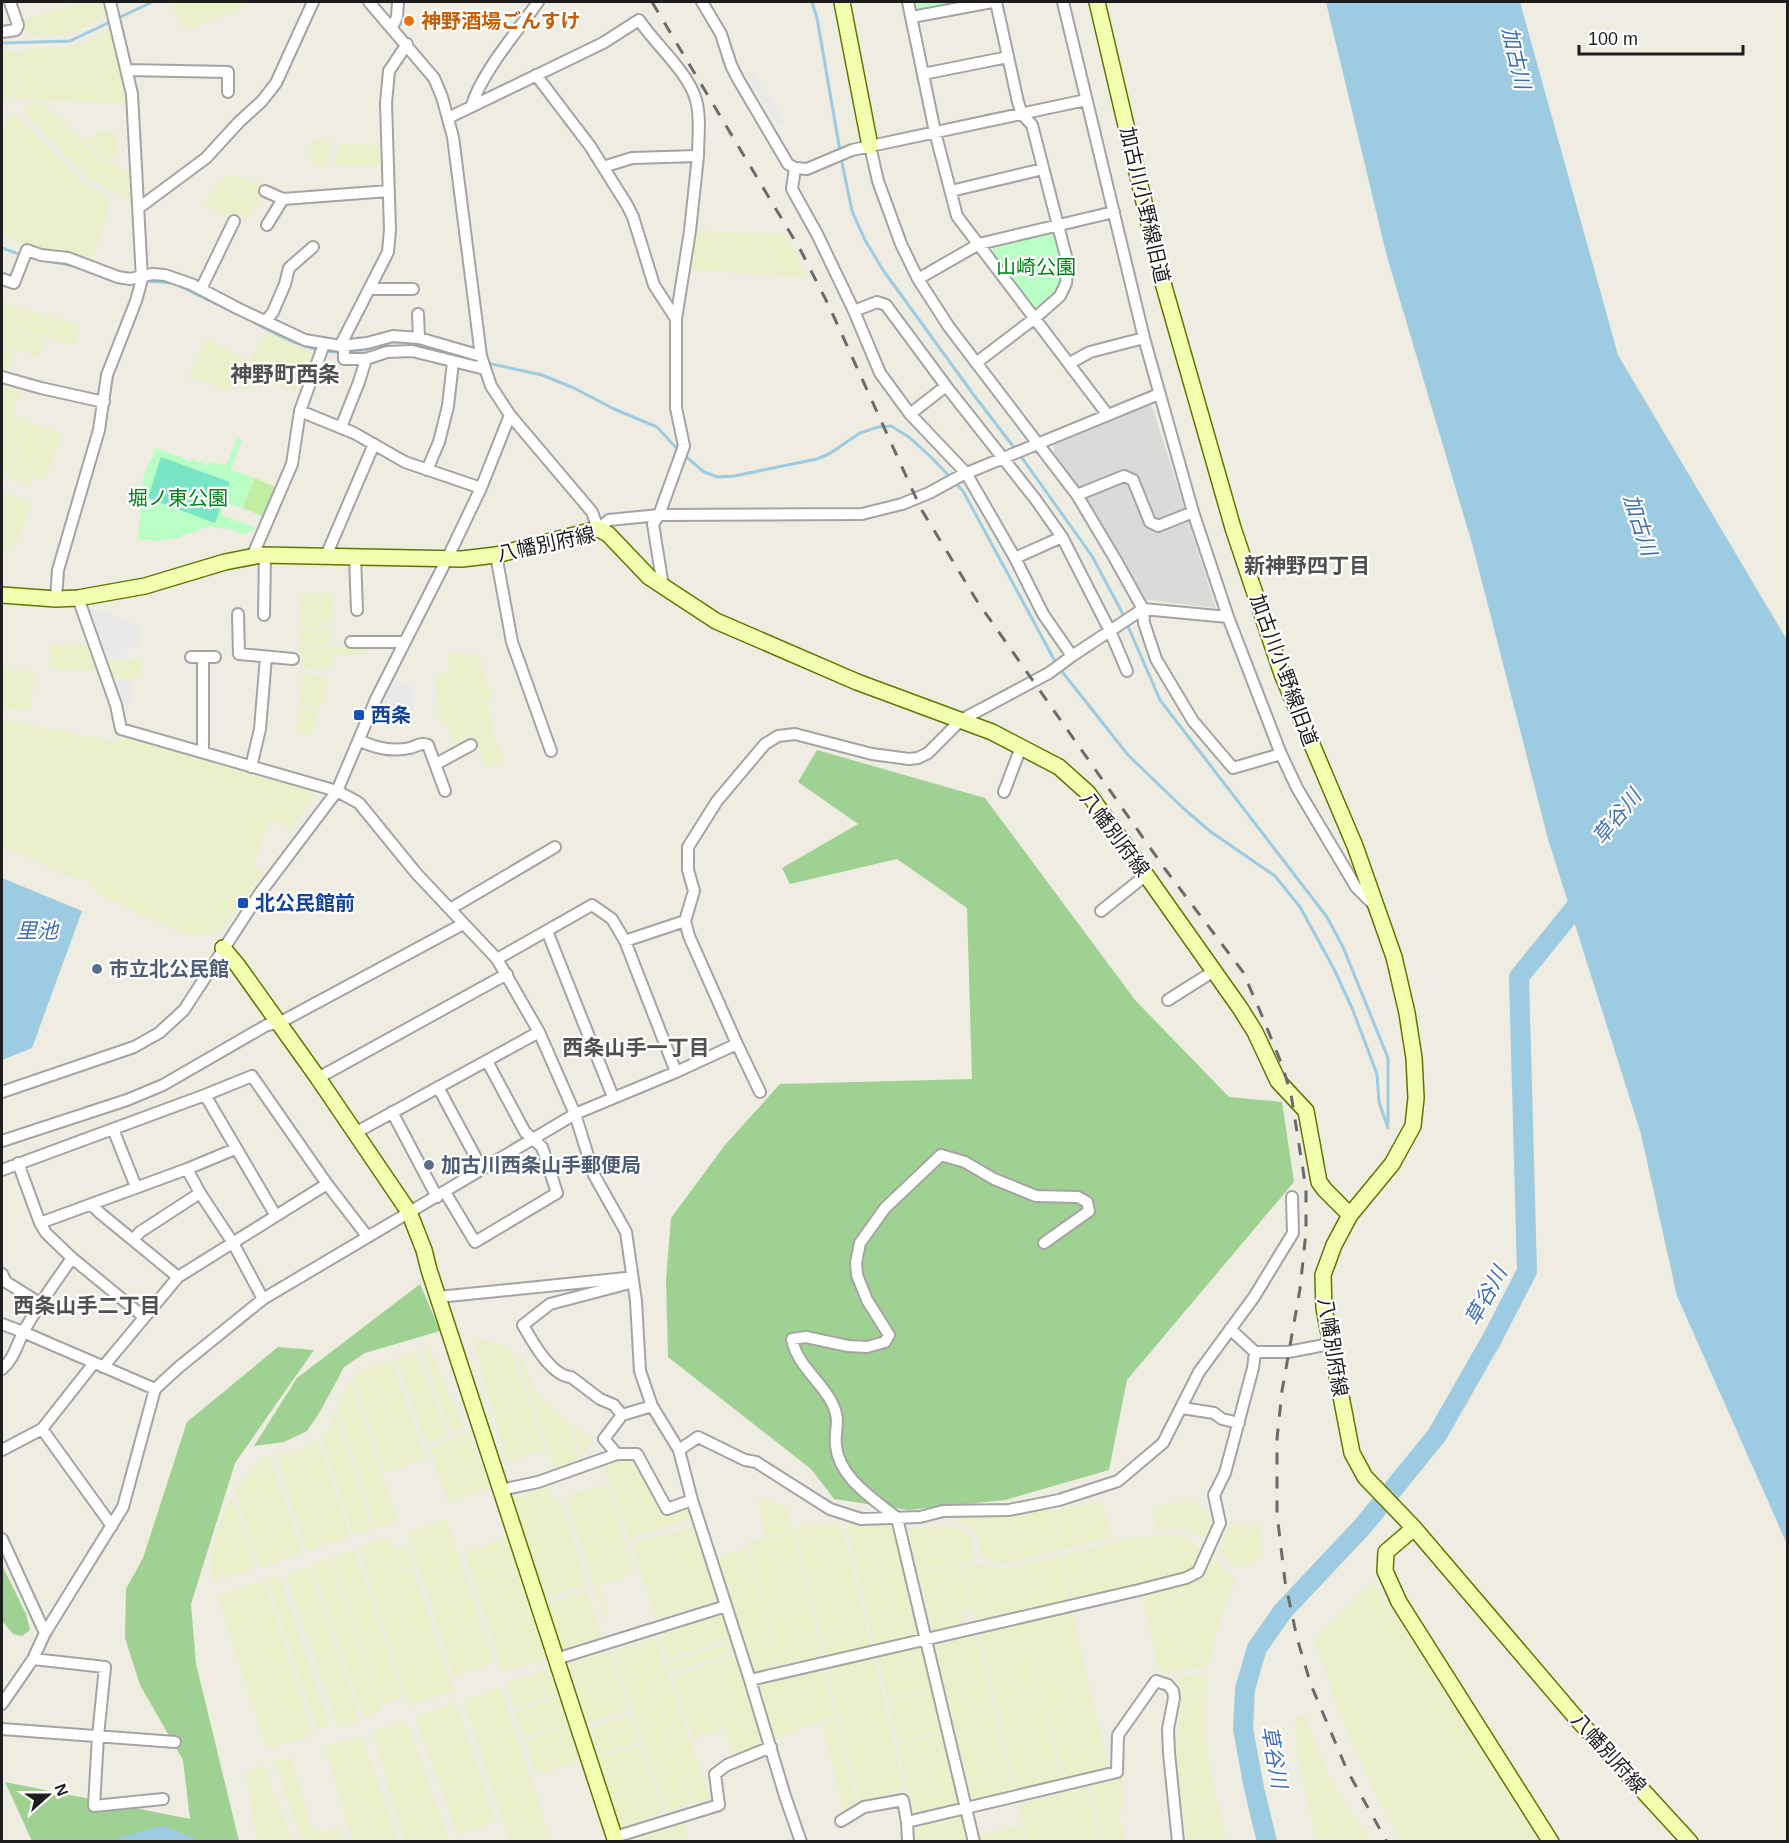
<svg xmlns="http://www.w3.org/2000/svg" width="1789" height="1843" font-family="Arial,'Noto Sans JP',sans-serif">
<rect width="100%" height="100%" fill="#efece1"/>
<!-- residential -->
<path fill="#dbdad9" d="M1146,403L1152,406L1216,608L1146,600L1093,508L1054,453V444Z"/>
<!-- farmland -->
<path fill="#e9f0ca" d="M86,2H105L108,13L83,28L67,34L28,36L23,20Z
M171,2H246L247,4L216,19L183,30Z
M111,30L124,77L127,103L14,98L25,60L26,50L67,47L86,42Z
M2,52H25L21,72L10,102L2,98Z
M34,101L42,102L97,156L80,171L22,111Z
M11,113L16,116L82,182L108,197L109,205L93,258L42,250L2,235V131Z
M96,131L116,134L117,155L111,156L108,162L98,154L83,139L95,138Z
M313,140L331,142L326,169L318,166L309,159Z
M339,144L384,145L385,165L334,166Z
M97,157L132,174L134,203L88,179L82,172Z
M231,175L268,186L247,218L224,213L222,215L204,205L220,180Z
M692,231L785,235L807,277L690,270Z
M2,303L80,325L74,345L2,325Z
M2,326L44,339L39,357L2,345Z
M266,332L316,354L300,394L256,374L248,364Z
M205,338L243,358L244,371L257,379L252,390L233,384L229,391L189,377Z
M2,348L14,352L7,374L2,373Z
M2,379L5,380L3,386L21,392L11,416L28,421L5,475L2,468Z
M29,423L62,433L44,481L32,477L29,486L7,477Z
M2,492L32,502L13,550H2Z
M332,593L334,621L320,626L302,629L301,594Z
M329,626L330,644H299L300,631Z
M50,645H89L98,670L50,669Z
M299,645L366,647L365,654L334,655L333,665H327L326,671L303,667Z
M447,653L480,655L482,672L493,697L484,702L494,726L490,730L506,761L487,768L474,738L457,747L447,722L444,723L439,718L436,676L450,674Z
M106,660H141V679L112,678Z
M2,670H34L31,710L2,707Z
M303,673L327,678L325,705L319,704L318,708L301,703Z
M301,706L318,711L311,736L296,731Z
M2,720L115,742L127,737L315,793L292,829L269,819L253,866L265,870L223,928L206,936L184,934L99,895L88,880L65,875L2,845Z
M473,1337L510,1348L545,1450L507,1462Z
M428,1346L464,1429L451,1434L422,1349Z
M416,1351L447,1435L426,1443L397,1359Z
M515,1352L522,1358L537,1394L567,1421L580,1462L556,1471Z
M391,1361L426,1459L385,1473L353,1378L366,1369Z
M350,1381L397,1520L376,1528L337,1406Z
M334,1411L372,1529L354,1535L322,1437L329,1429Z
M572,1425L593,1440L582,1456Z
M467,1434L491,1486L449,1504L430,1448Z
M317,1440L350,1536L307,1551L276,1455L293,1453Z
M263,1457H269L302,1553L260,1567L235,1491Z
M621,1460L634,1462L663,1515L689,1507L691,1518L630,1539L604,1467Z
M606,1484L635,1573L599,1585L609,1616L605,1618L565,1497Z
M548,1487L553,1502L560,1500L587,1585L545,1598L513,1498Z
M758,1497L787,1508L792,1532L765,1537Z
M232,1499L255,1568L211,1582V1558L221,1520Z
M1187,1500L1198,1504L1207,1513L1211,1522L1205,1537H1201L1181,1527L1156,1530L1153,1507Z
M1102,1501L1112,1538L1061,1549L1052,1511Z
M1049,1509L1060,1550L1006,1564L993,1562L982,1557L978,1537L972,1529L966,1524L957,1522L955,1518L1015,1515Z
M447,1520L494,1663L454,1676L407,1533Z
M846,1523L894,1526L918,1627L915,1637L875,1647Z
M815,1525H841L871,1647L826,1658L795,1528Z
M1260,1525L1263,1557L1236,1568L1219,1553L1228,1529L1232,1526Z
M944,1526L954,1527L968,1535L972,1540L974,1560L917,1571L908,1529Z
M693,1527L717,1600L656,1619L632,1545Z
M794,1533L823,1658L779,1670L748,1542Z
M1172,1535L1184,1536L1198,1547L1200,1552L1192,1570L1187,1573L1135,1587L1125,1540Z
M388,1537L393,1550L407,1546L414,1567L370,1582L359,1547Z
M510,1537L521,1570L476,1585L465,1552Z
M1124,1541L1134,1588L1073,1602L1062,1555Z
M747,1548L777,1670L757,1674L749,1667L716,1558Z
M354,1550L403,1696L381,1703L332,1557Z
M1060,1556L1071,1602L976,1623L963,1565L975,1564L1005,1569Z
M1211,1557L1236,1578L1220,1618L1208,1666L1160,1674L1143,1598L1144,1592L1201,1575Z
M329,1558L382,1711L364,1717L312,1564Z
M960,1564L971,1609L960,1612L963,1626L933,1632L918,1573Z
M308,1567L360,1721L338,1728L286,1574Z
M413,1569L453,1691L409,1706L369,1583Z
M520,1572L548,1658L503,1672L475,1587Z
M279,1576L329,1725L317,1729L267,1579Z
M263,1581L313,1735L267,1749L217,1596Z
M1373,1581L1459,1712L1539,1841H1402L1374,1792L1343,1720L1314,1640Z
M587,1591L601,1637L562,1650L547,1603Z
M1072,1612L1108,1769L1063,1779L1026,1622Z
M721,1614L731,1638L667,1659L659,1633Z
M1025,1623L1060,1779L1015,1789L980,1633Z
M977,1635L1013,1792L968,1802L931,1645Z
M655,1638L710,1799L693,1804L640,1643Z
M731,1642L735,1651L670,1672L669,1662Z
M638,1643L691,1804L666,1812L613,1651Z
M923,1647L932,1688L888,1698L878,1657Z
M609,1651L628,1710L588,1723L569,1664Z
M734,1656L764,1743L733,1756L724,1728L694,1739L672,1676Z
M873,1658L904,1789L860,1801L827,1670Z
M551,1668L559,1693L515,1708L506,1683Z
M823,1670L836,1715L775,1739L757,1686Z
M1207,1674L1205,1733L1209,1767L1226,1841H1187L1178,1781L1176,1745L1182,1691L1176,1678Z
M500,1688L551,1840L546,1841H509L464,1700Z
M933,1689L939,1715L904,1725L940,1716L944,1731L898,1742L889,1700Z
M561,1696L569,1722L523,1738L514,1712Z
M455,1702L495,1822L458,1835L415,1717Z
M630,1715L639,1742L599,1755L591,1728Z
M1295,1716L1305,1717L1326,1770L1342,1800L1370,1841H1316L1297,1749Z
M836,1718L856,1804L844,1810L822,1724Z
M406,1720L449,1841H405L372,1732Z
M570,1725L582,1760L537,1775L525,1740Z
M944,1733L959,1803L912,1814L898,1744Z
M361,1736L398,1841H353L324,1746Z
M640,1746L663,1813L620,1829L597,1758Z
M291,1758L312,1830L322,1834L339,1828L344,1841H303L274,1762Z
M264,1766L291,1841H258L256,1835L246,1772Z
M1123,1777L1120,1819L1125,1841H1103L1090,1785Z
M1087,1786L1100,1841H1027L1018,1804Z
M958,1816L964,1819L970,1841H913L911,1828Z
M684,1820L689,1841L626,1842L625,1840Z
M1020,1826L1024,1841H978L977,1835Z"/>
<!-- grass -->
<path fill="#c0eea2" d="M255,478L278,488L266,517L242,508Z"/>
<!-- forest -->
<path fill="#9fd292" d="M817,750L985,798L1135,1000L1229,1097L1282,1102L1294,1182L1127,1380L1109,1470L1005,1500L908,1510L834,1499L811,1469L668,1357L666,1280L671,1218L725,1145L780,1084L972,1079L967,908L897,859L790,884L782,868L858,824L798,782Z
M420,1284L440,1331L365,1353L344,1367L321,1410L307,1431L284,1442L254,1446L297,1378Z
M278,1347L314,1350L235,1463L191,1604L196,1664L239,1841H32L5,1782L190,1819L183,1760L140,1685L125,1638L126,1589L143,1558L187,1422Z
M2,1565L26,1614L30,1630L22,1636L13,1634L2,1621Z"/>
<!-- park -->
<path fill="#b9fec5" d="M910,2H982L917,15Z
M1049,232L1058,236L1065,267L1057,296L1040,310L1032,308L991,252L995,246Z
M237,438L242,440L231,470L254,478L242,508L225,502L221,515L257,528L244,535L231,529L207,527L177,538L155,541L138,539L143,479L155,448L191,461L192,459L208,465L210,462L226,465Z"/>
<!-- pitch -->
<path fill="#78e5c5" d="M161,457L230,482L215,523L148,498Z"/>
<!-- parking -->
<path fill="#e9e9e9" d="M754,72L784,121L777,125L747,76Z
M91,609L108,613L141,626L138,648H127L126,659H106L86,610Z
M112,679L134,681L131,697L133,705L119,703Z
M392,682H414V716L380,714L376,712Z"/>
<!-- water -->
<path fill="#9dcbe1" d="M1326,2H1520L1618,355L1787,640V1544L1677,1296L1641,1134L1548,839L1473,547L1386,253Z
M2,878L82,911L32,1048L2,1060Z
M166,1826C176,1833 188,1834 198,1841H110L156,1827Z"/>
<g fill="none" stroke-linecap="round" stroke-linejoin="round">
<!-- stream -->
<path stroke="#9dcbe1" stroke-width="3" d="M812,2L817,18L840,151
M2,43L70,41L152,2
M841,158L852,211L865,240L883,270L973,394L1016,450
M2,248L21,255
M27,257L74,266L116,282H122
M143,281L173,283L235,313
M241,315C270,331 306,353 340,352
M347,351L364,350L393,342H404L480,361
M487,363L542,375L574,388L614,409L657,427L679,451
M684,455L704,472L718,477L734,476L817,459L829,454L860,433L878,427L891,426L909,437L933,459L963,491L1056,663
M1020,455L1092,556L1125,618
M1127,624L1160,700L1327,917L1343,947L1388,1058V1123
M1060,669L1128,755L1183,808L1211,832L1275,876L1300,907L1334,969L1352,1008L1377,1074L1379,1102L1388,1128"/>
<!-- river -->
<path stroke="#9dcbe1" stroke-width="20" d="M1267,1842L1254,1788L1243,1729L1245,1689L1257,1648L1283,1611L1363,1526L1437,1435L1493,1337L1527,1271L1519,977L1588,892"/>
<!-- street casing -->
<g stroke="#a4a4a4" stroke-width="14">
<path id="street" d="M369,2L434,78L442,97L453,137L481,356L491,386L510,415L592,512L598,529L609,520L659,515L862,514L902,504L929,493L962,475L1159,394
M702,2L721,34L731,65L738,79L788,164L795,168L807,169L852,150L1086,100
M908,2L935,132L957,216L1107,414
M1063,2L1144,338L1193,512L1228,617L1281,754L1297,788L1356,887L1374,905
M912,17L992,2
M392,28L397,17L398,2
M2,32L16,30L18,25L10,2
M127,70L228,72V92
M923,74L1008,57
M536,75L590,146L627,205L633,217L654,285L676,319
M472,105C482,72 517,32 538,2
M448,118L603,43L639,20C655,44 689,73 696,100C701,117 698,139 698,156
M870,146L878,181L901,244L918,279L949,327L1077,495L1114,557L1143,609L1144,623L1156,659L1193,721L1233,768L1281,754
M603,167L632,158L698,156L690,231L676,319V408L684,446L659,515L653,524L663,586
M795,168L792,189L817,234L854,311L880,373L910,414L966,473L1015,558L1043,614L1072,656
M265,191L283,199
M951,191L1043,169
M140,207L206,158L239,122L262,101L276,83L313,2
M267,225L283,199L389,191
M2,279L14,283L27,250L41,255L68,258L118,277L130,279L152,274L165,275L191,284L239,309L305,340L340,346L367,343L393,336L419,338L481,356
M918,279L979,244L1114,212
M201,289L234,221
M371,289H413
M854,311L877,302L886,305L946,386L1036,500L1062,537L1110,631L1127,671
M418,314L419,338
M266,321L273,312L285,284L289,268L313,247
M340,346L388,252L390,230L386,103L389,71L407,44
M344,346V359H366L387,352L412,351L485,369
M976,363L1035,318L1060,296L1066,283L1068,264L1032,125L1022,114L1018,102L996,2
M1070,363L1090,352L1144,338
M2,377L41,388L104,402
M300,411L354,433L405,462L481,488
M910,414L946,386
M341,427L359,382L366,359
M427,470L439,442L448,406L453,362
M1077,495L1124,476L1133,480L1150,522L1158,526L1193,512
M496,555L512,642L551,751
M326,556L374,444
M252,557L292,464L300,411L324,344
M355,557L357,610
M1015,558L1062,537
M78,598L116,705L121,729L337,791L359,803L416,873L497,959L539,1032L575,1114L594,1175L626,1232L636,1301L640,1371L652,1406L679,1450L692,1500L750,1680L785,1796L801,1842
M56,599L58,570L99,430L107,375L136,301L142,279L132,94L110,2
M238,614L239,654L293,659
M264,615L265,555
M351,642H404
M191,657H215
M203,658V752
M359,740C374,748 393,752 410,748C417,746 421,742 428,745L445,791
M436,764L471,745
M251,767L260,729L266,657
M1004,792L1021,747
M450,909L555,847
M1101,911L1146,875
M547,931L613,1097
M497,959L592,905L612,919L625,941
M1168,1000L1214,971
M737,1044L760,1092
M676,1072L625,941L685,921
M318,1078L507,974
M438,1087L482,1169
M2,1092L134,1047L159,1033L184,1010L260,893L337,791L376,699L448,557L481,488L510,415
M205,1095L276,1216
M392,1112L437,1197
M113,1129L136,1187
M355,1133L539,1032
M2,1141L127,1100L163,1085L267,1025L279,1023L463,924
M18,1163L40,1223L46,1233L72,1258L144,1317
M187,1169L200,1193L233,1243L263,1299
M2,1170L205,1095L252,1076L327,1184L367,1236
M445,1192L475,1242L557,1193L542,1147L525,1132L487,1061
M92,1205L100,1213L178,1277
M40,1223L187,1169L235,1149
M133,1240L140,1232L200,1193
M2,1274L6,1282L41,1304
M438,1297L626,1278
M2,1324L23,1332L155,1389
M1255,1352H1288L1330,1344
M103,1367L178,1277L327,1184
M2,1369C15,1358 17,1343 25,1329C39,1304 56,1281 72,1258
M1182,1408L1214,1413L1222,1419L1239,1423
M622,1415L614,1405L600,1399L571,1377C551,1376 532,1341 523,1325L550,1304L626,1284L625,1279
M42,1429L112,1526
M2,1450L42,1429L94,1363
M679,1450L698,1437L745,1460L756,1462L830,1509L861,1519L920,1517L943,1511L1009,1510L1059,1500L1118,1481L1163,1443L1199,1372L1254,1297L1279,1256L1293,1233L1292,1197
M617,1454L604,1439L622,1415L652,1406
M501,1490L538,1482L617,1454H637L667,1509L692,1500
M2,1539L45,1633
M33,1659L105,1667L98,1736L94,1806L163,1799
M556,1659L726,1606
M750,1680L1139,1590L1186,1578L1198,1572L1220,1523L1214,1495L1225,1473L1253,1368L1255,1352L1230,1329
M2,1704L33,1659L45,1633L123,1507L155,1389L179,1367L263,1299L575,1114L676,1072L737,1044L689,936L685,921L694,891L688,870V847L717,801L765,744L778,736L795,734L872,754L909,759L918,758L928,753L961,720L1049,673L1072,656L1143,609L1228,617
M2,1729L175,1742
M841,1821L864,1807L903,1800L907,1822
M615,1837L719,1805L715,1774L727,1765L771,1747
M908,1842L907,1822L1117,1772L1118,1735L1156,1681L1168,1685L1173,1691L1174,1698L1168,1729L1169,1753L1178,1842
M974,1842L897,1518C874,1499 839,1478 836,1446C834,1426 842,1422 831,1401C819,1379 797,1365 792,1339L806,1337L848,1346L867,1347L885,1342L889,1335L867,1300L857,1275L856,1263L860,1243L885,1208L941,1155L965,1162L994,1179L1036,1196L1078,1197L1087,1202L1089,1211L1044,1243"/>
</g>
<!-- secondary casing -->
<g stroke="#5f7700" stroke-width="18">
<path id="secondary" d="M842,2L870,146
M1097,2L1163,283L1233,528L1282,674L1355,846L1394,957L1407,1013L1414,1058L1416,1098L1413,1126L1392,1164L1350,1215L1334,1245L1323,1275L1324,1308L1352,1453L1365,1477L1414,1528L1577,1719L1690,1842
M2,595L56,599L78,598L145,586L225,562L261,555L462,559L496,555L598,529L608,534L649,577L716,621L857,682L992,732L1059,767L1088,793L1240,1008L1255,1032L1278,1081L1306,1111L1319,1182L1325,1190L1350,1215
M223,948L238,966L318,1078L409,1212L424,1250L429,1270L616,1842
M1414,1528L1386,1552L1385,1571L1399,1602L1551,1842"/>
</g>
<!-- street -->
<use href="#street" stroke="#fff" stroke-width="10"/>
<!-- secondary -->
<use href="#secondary" stroke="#f3ffaf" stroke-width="15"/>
<!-- rail -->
<path stroke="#6b6b6b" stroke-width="3" stroke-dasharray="12 12" stroke-linecap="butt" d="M652,2L801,251L829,306L921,509L977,601L1165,869L1243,972L1260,1011L1282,1065L1291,1094L1306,1189V1232L1300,1289L1282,1391L1277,1439V1514L1285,1581L1297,1638L1311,1685L1347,1770L1387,1842"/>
</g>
<!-- markers -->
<circle fill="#e8710a" stroke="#fff" stroke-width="2" cx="409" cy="21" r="6"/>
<g fill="#1a4fb4" stroke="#fff" stroke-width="2">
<rect x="353" y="709" width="12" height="12" rx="3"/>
<rect x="237" y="897" width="12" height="12" rx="3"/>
</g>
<g fill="#5c6f8a" stroke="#fff" stroke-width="2">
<circle cx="97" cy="969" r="6"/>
<circle cx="429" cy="1165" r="6"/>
</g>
<g text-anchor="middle" stroke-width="4.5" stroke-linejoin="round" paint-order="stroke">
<!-- food labels -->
<g font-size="20" font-weight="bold" fill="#c56008" stroke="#fff" text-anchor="start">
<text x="421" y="28">神野酒場ごんすけ</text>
</g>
<!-- street labels -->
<g font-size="20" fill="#1d1d1d" stroke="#fff">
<text transform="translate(1145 205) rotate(77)" y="7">加古川小野線旧道</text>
<text transform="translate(546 544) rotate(-12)" y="7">八幡別府線</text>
<text transform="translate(1284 670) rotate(70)" y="7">加古川小野線旧道</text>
<text transform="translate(1115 834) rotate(53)" y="7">八幡別府線</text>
<text transform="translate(1333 1347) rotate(81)" y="7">八幡別府線</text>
<text transform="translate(1609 1753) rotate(48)" y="7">八幡別府線</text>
</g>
<!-- park labels -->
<g font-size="20" fill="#028319" stroke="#fff">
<text x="1036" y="274">山崎公園</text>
<text x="178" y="505">堀ノ東公園</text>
</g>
<!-- transit labels -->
<g font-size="20" font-weight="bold" fill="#164399" stroke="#fff" text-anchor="start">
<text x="371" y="722">西条</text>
<text x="255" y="910">北公民館前</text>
</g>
<!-- service labels -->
<g font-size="20" font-weight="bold" fill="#4e5e75" stroke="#fff" text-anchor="start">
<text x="109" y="976">市立北公民館</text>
<text x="441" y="1172">加古川西条山手郵便局</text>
</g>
<!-- water labels -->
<g font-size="21" font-style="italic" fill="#4170b4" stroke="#fff">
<text transform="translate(1516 58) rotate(77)" y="7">加古川</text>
<text transform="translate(1640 525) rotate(72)" y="7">加古川</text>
<text transform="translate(1617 817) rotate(-51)" y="7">草谷川</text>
<text x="37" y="938">里池</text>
<text transform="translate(1486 1296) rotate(-61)" y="7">草谷川</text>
<text transform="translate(1274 1757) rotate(80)" y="7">草谷川</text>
</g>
<!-- neighbourhood labels -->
<g font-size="21" font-weight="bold" fill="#505050" stroke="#fff">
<text x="1307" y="573">新神野四丁目</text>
<text x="636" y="1055">西条山手一丁目</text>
<text x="87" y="1313">西条山手二丁目</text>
</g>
<!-- quarter labels -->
<g font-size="22" font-weight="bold" fill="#505050" stroke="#fff">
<text x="285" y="382">神野町西条</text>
</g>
</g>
<!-- border -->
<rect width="1789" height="1843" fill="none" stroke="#1d1d1d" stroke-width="6"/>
<!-- north arrow -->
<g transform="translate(48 1795) rotate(69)" stroke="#ffffff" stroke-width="4.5" paint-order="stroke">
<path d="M0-4.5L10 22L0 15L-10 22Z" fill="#1d1d1d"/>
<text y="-9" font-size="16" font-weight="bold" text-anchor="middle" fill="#1d1d1d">N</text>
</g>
<!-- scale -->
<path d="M1579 45v9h164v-9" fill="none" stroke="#1d1d1d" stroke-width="3"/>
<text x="1588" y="45" font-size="18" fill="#1d1d1d" stroke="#ffffff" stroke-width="4.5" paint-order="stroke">100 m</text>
</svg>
